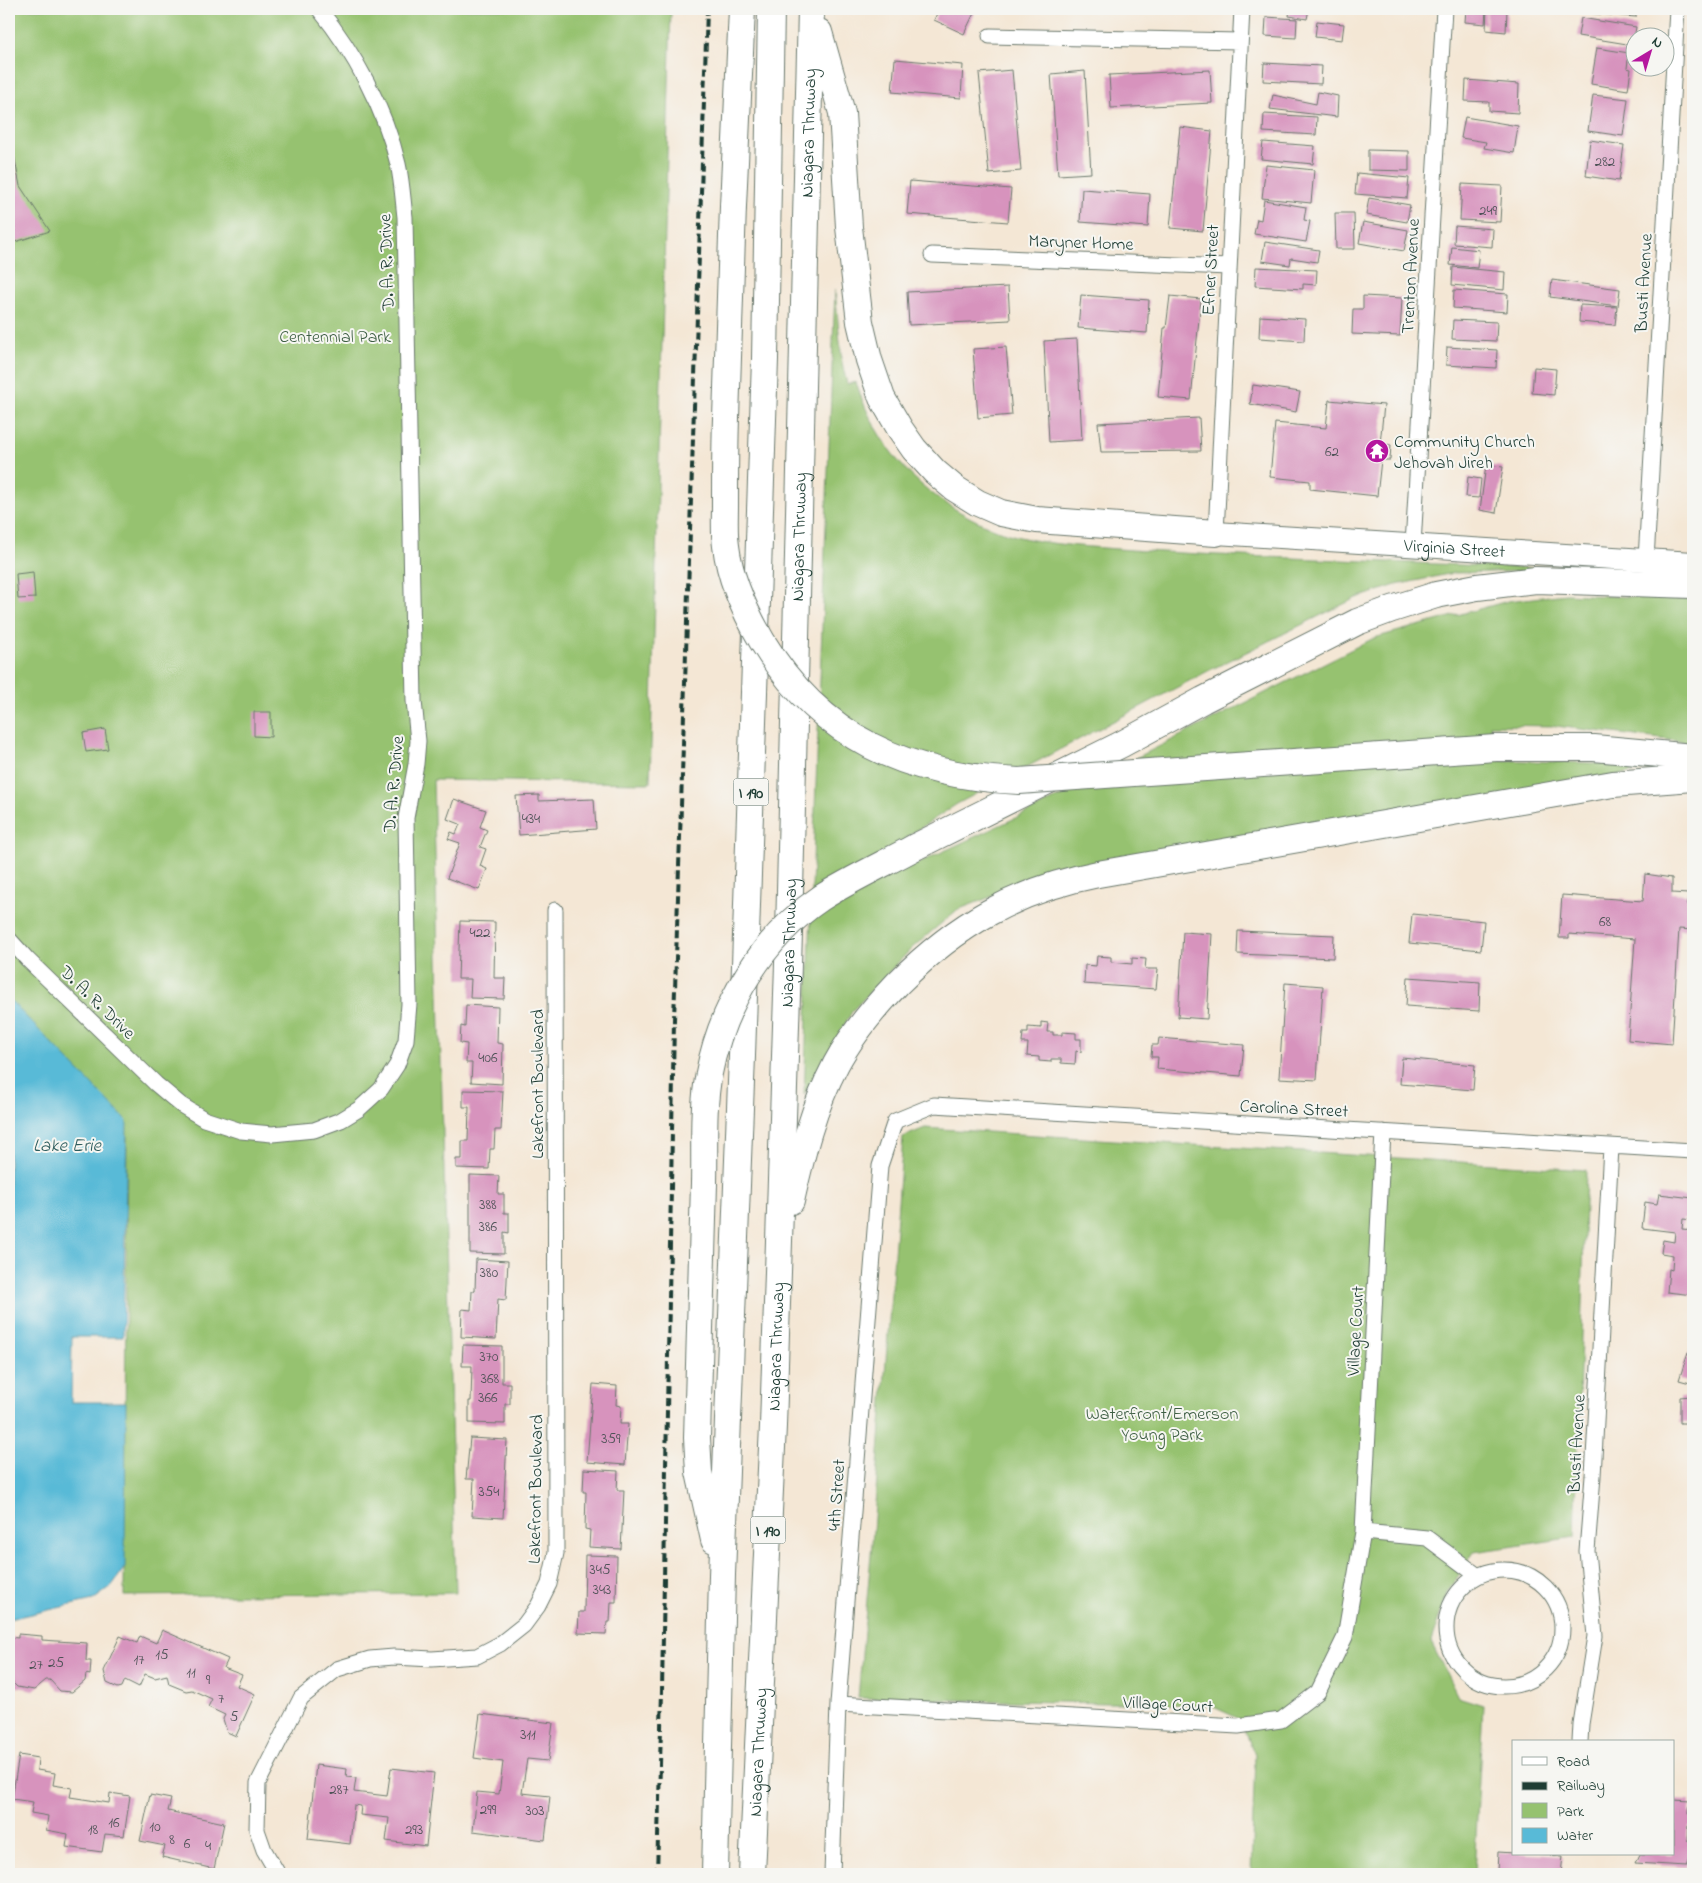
<svg xmlns="http://www.w3.org/2000/svg" width="1702" height="1883" font-family="'Indie Flower',sans-serif">
<rect width="100%" height="100%" fill="#f6f6f2"/>
<filter id="ink" filterUnits="userSpaceOnUse"><feTurbulence type="fractalNoise" baseFrequency=".02" numOctaves="2"/><feDisplacementMap in="SourceGraphic" scale="10" xChannelSelector="R" yChannelSelector="G"/><feConvolveMatrix kernelMatrix="1 2 1 2 8 2 1 2 1" color-interpolation-filters="sRGB"/></filter>
<filter id="wash" filterUnits="userSpaceOnUse"><feTurbulence type="fractalNoise" baseFrequency=".0096" numOctaves="4" result="noise"/><feDisplacementMap in="SourceGraphic" scale="20" xChannelSelector="R" yChannelSelector="G"/><feGaussianBlur stdDeviation="1.12" result="paint"/><feColorMatrix in="noise" values="0 0 0 0 0 0 0 0 0 0 0 0 0 0 0 0 0 1.4 0 .05"/><feComposite in="paint" operator="in"/></filter>
<g filter="url(#wash)">
<rect width="100%" height="100%" fill="#f4e7d5"/>
<!-- green -->
<path fill="#96c270" stroke="#5a8052" d="M9,9H671L650,783L433,780L456,1593L124,1596L127,1133L9,1002Z
M835,290L842,363L847,384L856,382C877,449 919,494 983,524C1020,542 1064,545 1104,548C1142,551 1180,553 1218,555C1324,559 1429,564 1535,568V571L1453,573L1396,585L1354,599L1208,671L957,804L905,838L916,864L1037,808L1374,638L1508,601L1566,594L1693,600V743L1556,726L1490,725L1496,760L1592,763L1650,769L1042,877L957,910L912,948L853,1010L804,1095Z
M925,1128L1586,1170L1575,1537L1474,1552L1447,1593L1431,1642L1458,1697L1483,1705L1474,1874H1251L1255,1755L1240,1719L1209,1705L858,1698L872,1544L903,1137Z"/>
<!-- water -->
<path fill="#58bad7" stroke="#3c7c86" d="M9,999L127,1121L123,1337H72L71,1402H126L125,1567L111,1587L93,1600L9,1619Z"/>
<g id="blocks">
<!-- building -->
<path fill="#d793bd" d="M939,9H976L964,34L934,20Z
M1290,9H1309L1307,19L1289,16Z
M1466,9H1486L1485,24L1465,22Z
M1487,9H1507L1506,32L1486,30Z
M1574,9H1637L1636,17L1574,12Z
M1266,17L1297,19L1296,38L1265,36Z
M1581,18L1636,27L1633,45L1578,36Z
M1317,21L1344,24L1342,40L1315,37Z
M1597,48L1629,53L1627,68L1631,69L1628,90L1591,84Z
M895,59L963,65L961,98L892,92Z
M1264,63L1322,66L1321,84L1263,81Z
M1012,70L1021,171L989,174L979,73Z
M1210,70L1212,103L1111,108L1109,75Z
M1085,71L1091,173L1058,175L1051,74Z
M1466,80L1519,84L1518,113L1489,111V102L1465,101Z
M1318,92L1338,96L1337,117L1270,109L1273,95L1316,104Z
M1593,95L1628,99L1623,136L1588,131Z
M1264,114L1317,117L1316,135L1263,132Z
M1465,117L1518,126L1514,153L1484,148L1486,142L1461,138Z
M1180,127L1212,131L1203,231L1170,228Z
M11,139L20,186L50,231L15,242L9,240V140Z
M1590,140L1624,145L1619,181L1586,176Z
M1263,142L1315,146L1313,164L1261,159Z
M1368,150L1409,151V171L1368,170Z
M1266,165L1314,170L1311,203L1262,198Z
M1357,173L1409,178L1407,198L1355,194Z
M910,181L1011,189L1008,222L907,214Z
M1462,184L1502,186L1500,222L1460,220Z
M1082,189L1150,194L1148,227L1080,222Z
M1369,198L1410,205L1407,222L1366,215Z
M1264,200L1306,207L1304,220L1310,221L1306,242L1254,234L1257,219L1261,220Z
M1335,213H1354L1355,249H1336Z
M1363,222L1408,230L1404,251L1359,243Z
M1455,226L1493,229L1492,247L1454,244Z
M1265,242L1319,250L1317,262L1291,258L1290,265L1262,261Z
M1452,247L1479,250L1477,268L1450,265Z
M1256,267L1317,270L1316,285L1303,284V289L1255,286Z
M1453,267L1505,272L1504,290L1452,285Z
M1552,280L1620,289L1618,306L1550,297Z
M1008,287L1010,320L909,325L907,292Z
M1454,290L1508,294L1507,312L1453,308Z
M1081,295L1149,300L1147,333L1078,328Z
M1170,296L1201,299L1191,400L1158,397L1164,328H1166Z
M1363,296L1402,298L1400,336L1352,334L1353,309H1363Z
M1580,305L1617,307L1615,325L1579,322Z
M1260,316L1305,319L1304,341L1259,338Z
M1453,320L1497,322L1496,341L1452,339Z
M1077,339L1082,440L1049,442L1044,341Z
M1006,347L1012,415L978,418L973,349Z
M1447,347L1497,350L1496,368L1446,365Z
M1534,367L1556,369L1554,395L1532,393Z
M1253,385L1300,392L1296,412L1250,404Z
M1329,400L1384,405L1380,444L1391,445L1390,460H1381L1377,496L1310,489V481L1270,477L1275,423L1326,428Z
M1199,418L1201,451L1101,452L1098,423Z
M1486,465L1503,467L1496,513L1480,510Z
M1468,477L1481,479L1479,498L1466,497Z
M33,572L35,598L18,599L16,574Z
M254,712H271V737L254,736Z
M105,729L108,749L86,752L83,733Z
M539,795V801L594,799L596,829L519,835L516,796Z
M454,799L486,810L480,827L487,830L480,847L486,849L480,866L487,869L479,890L447,878L460,843L448,839L451,832L456,834L460,824L447,819Z
M1645,874L1672,878V893L1688,894L1687,904L1693,905V930L1679,929L1672,1044L1628,1040L1635,939L1569,934V938H1559L1562,895L1643,901Z
M1412,914L1484,921L1481,950L1409,943Z
M460,921L495,922L494,978H505L504,999L470,998L471,979H458Z
M1238,931L1334,935L1333,958L1237,954Z
M1183,932L1212,934L1207,1019L1178,1017Z
M1097,956L1111,957V962L1132,964V958L1146,959L1145,969H1158L1156,989L1084,984L1085,965L1096,966Z
M1408,977L1480,982L1479,1011L1406,1006Z
M1285,983L1323,986L1317,1080L1279,1078Z
M466,1005L498,1007L497,1043L503,1044L502,1084L471,1082L472,1063H466L467,1044L460,1043L461,1026L465,1027Z
M1041,1022L1048,1023L1047,1032H1053V1035H1062V1032L1076,1033V1039H1081V1052L1076,1051L1075,1064L1061,1063V1059H1051V1062L1039,1061V1057L1027,1056L1028,1043H1022L1023,1033H1028V1027L1041,1028Z
M1159,1038L1244,1045L1241,1076L1157,1069L1158,1057H1151L1152,1045H1158Z
M1402,1058L1475,1065L1473,1090L1400,1084Z
M463,1090L503,1091L501,1130H495L494,1149H490L489,1169L456,1168V1159H462V1141H468L469,1107H463Z
M470,1175L499,1176L498,1194H504V1213H509V1233L504,1232V1254L470,1253Z
M1659,1194L1693,1198L1692,1220L1683,1219L1682,1229L1693,1230V1295L1667,1292L1669,1269L1672,1270L1673,1255L1661,1253L1663,1240L1674,1242L1675,1232L1642,1228L1645,1202L1657,1204Z
M476,1259L508,1261L506,1300L498,1299L496,1339L461,1337L462,1309L471,1310L472,1291H475Z
M463,1345L502,1346V1383H510V1404H505V1424L469,1423V1401H471L472,1366H462Z
M1688,1352H1693V1423H1680V1397L1691,1396L1690,1383L1679,1380Z
M593,1384L617,1386L616,1405L621,1406L620,1424H628L625,1465L587,1462Z
M470,1438L507,1440L503,1518L472,1516L474,1479H466Z
M584,1469L618,1471L617,1490H624L621,1549L589,1547L590,1530L585,1529L586,1492H583Z
M585,1555L617,1556L616,1602H611L610,1622H607L606,1634L578,1633L579,1612H584Z
M162,1630L228,1659L224,1668L242,1675L237,1686L255,1694L236,1736L227,1732L223,1719L225,1715L208,1707L212,1699L192,1690L186,1691L169,1684L167,1675L155,1678L145,1674L139,1687L125,1680L122,1687L118,1688L107,1683L104,1671L120,1636L137,1643L140,1636L156,1643Z
M18,1634L42,1636V1640L87,1643L86,1661H91L90,1675L86,1674L85,1681L72,1692L60,1691L50,1680H46L34,1690L17,1687L9,1679V1637L18,1638Z
M480,1714L553,1723L548,1761L527,1759L522,1793L550,1796L545,1840L473,1831L477,1792L499,1794L503,1762L474,1758Z
M19,1755L38,1758L37,1770L55,1773L53,1785L72,1788L70,1797L109,1803L110,1793L130,1796L124,1836L105,1834L102,1852L66,1847L68,1834L46,1830L48,1816L31,1813L33,1802L12,1799Z
M316,1765L347,1769L346,1777L356,1778L354,1792L387,1796L391,1768L434,1773L426,1846L386,1841L389,1818L360,1815L361,1806L354,1805L350,1844L308,1839Z
M150,1795L171,1799L168,1811L224,1823L214,1869L162,1857L165,1846L140,1841Z
M1673,1800L1690,1801L1689,1813L1693,1814V1827L1688,1826L1687,1840L1693,1842V1849L1687,1866L1635,1863L1639,1854H1673Z
M1498,1852L1563,1856L1561,1874H1512L1497,1872Z"/>
</g>
</g>
<g filter="url(#ink)">
<use href="#blocks" fill-opacity="0" stroke="#6a786c" stroke-width="1"/>
<g fill="none" stroke-linecap="round" stroke-linejoin="round">
<!-- street casing -->
<g stroke="#6a786c" stroke-width="17">
<path id="street" d="M990,36L1240,41
M932,255L1229,267
M1216,533L1242,9
M1413,545L1444,9
M1646,560L1677,9
M9,939L28,960L156,1084L181,1105L204,1119L241,1131L272,1134L314,1130L341,1120L359,1109L381,1089L397,1065L406,1040L409,1004L406,818L416,764L418,741L414,701L405,217C403,200 402,181 398,164C385,109 354,52 319,9
M1363,1532L1427,1538L1478,1576
M1446 1628a58 58 0 1 1 116 0a58 58 0 1 1-116 0Z
M838,1704L1238,1726L1281,1720L1318,1692L1345,1637L1363,1532L1383,1132
M1580,1742L1581,1724L1595,1636L1587,1551L1593,1476L1611,1147
M278,1874L264,1850L257,1830L258,1783L301,1698L337,1669L370,1659L394,1657L432,1659L477,1656L500,1644L524,1625L538,1606L549,1584L556,1553L555,910
M832,1874L838,1704L880,1166L895,1121L934,1105L1693,1151"/>
</g>
<!-- primary casing -->
<g stroke="#6a786c" stroke-width="24">
<g id="primary">
<path id="s1" d="M1216,533L1693,563"/>
</g>
</g>
<!-- highway casing -->
<g stroke="#6a786c" stroke-width="28">
<g id="highway">
<path d="M819,32L842,113L849,227L860,322L869,360L882,398L900,429L914,449L935,472L954,488L978,503L1001,513L1037,520L1216,533"/>
<path d="M733,206L742,9"/>
<path d="M1496,748H1594L1693,757"/>
<path d="M915,847L1122,744L1203,700L1357,622L1392,609L1436,595L1477,587L1536,580L1693,585"/>
<path d="M704,1183L697,1438L699,1472L714,1540"/>
<path d="M791,1201C802,1153 813,1108 836,1064C852,1034 874,1008 898,983C957,924 1016,890 1098,874L1613,784L1693,778"/>
<path d="M715,1874L722,1575L742,1056L765,359L771,9"/>
<path id="s2" d="M752,1874L773,1426L789,933L811,9"/>
</g>
</g>
<!-- street -->
<use href="#street" stroke="#fff" stroke-width="15"/>
<!-- primary -->
<use href="#primary" stroke="#fff" stroke-width="22"/>
<!-- highway -->
<use href="#highway" stroke="#fff" stroke-width="26"/>
<!-- rail -->
<path stroke="#1f3d34" stroke-width="4" stroke-dasharray="8 4" stroke-linecap="butt" d="M657,1874L662,1691L674,1020L707,9"/>
<!-- highway-bridge casing -->
<g stroke="#6a786c" stroke-width="28" stroke-linecap="butt">
<path id="highway-bridge" d="M733,206C731,276 729,347 726,418C725,447 725,476 725,505C725,518 724,533 726,546C730,580 745,612 762,641C821,739 908,776 1019,781L1496,748
M704,1183C705,1147 702,1109 709,1073C722,1005 763,937 821,898C851,879 884,864 915,847"/>
</g>
<!-- highway-bridge -->
<use href="#highway-bridge" stroke="#fff" stroke-width="26"/>
</g>
</g>
<!-- icons -->
<defs>
<g id="temple-disc" transform="scale(1.25)"><circle r="9.5" fill="#b5179e" stroke="#f6f6f2"/><path d="M0-6L5-2H3V0L6.5 2.5H4V6H1.5V3h-3V6H-4V2.5H-6.5L-3 0V-2H-5Z" fill="#fff"/></g>
</defs>
<g fill-rule="evenodd">
<use href="#temple-disc" x="1377" y="451"/>
</g>
<g text-anchor="middle" stroke-width="4" stroke-linejoin="round" paint-order="stroke">
<!-- number labels -->
<g font-size="15" fill="#4d5256">
<text x="1605" y="166">282</text>
<text x="1488" y="215">249</text>
<text x="1332" y="456">62</text>
<text x="531" y="823">434</text>
<text x="1605" y="926">68</text>
<text x="480" y="937">422</text>
<text x="488" y="1062">406</text>
<text x="488" y="1209">388</text>
<text x="488" y="1231">386</text>
<text x="489" y="1277">380</text>
<text x="489" y="1361">370</text>
<text x="490" y="1383">368</text>
<text x="488" y="1402">366</text>
<text x="611" y="1443">359</text>
<text x="489" y="1496">354</text>
<text x="600" y="1574">345</text>
<text x="602" y="1594">343</text>
<text x="162" y="1659">15</text>
<text x="139" y="1664">17</text>
<text x="56" y="1667">25</text>
<text x="36" y="1669">27</text>
<text x="191" y="1677">11</text>
<text x="208" y="1684">9</text>
<text x="221" y="1703">7</text>
<text x="234" y="1721">5</text>
<text x="528" y="1739">311</text>
<text x="339" y="1794">287</text>
<text x="488" y="1814">299</text>
<text x="535" y="1815">303</text>
<text x="114" y="1827">16</text>
<text x="155" y="1831">10</text>
<text x="93" y="1834">18</text>
<text x="414" y="1834">293</text>
<text x="172" y="1844">8</text>
<text x="187" y="1848">6</text>
<text x="208" y="1850">4</text>
</g>
<!-- shield labels -->
<g fill="#f6f6f2" stroke="#60746d" stroke-width="1">
<rect x="733.5" y="778.5" width="35" height="27" rx="4"/>
<rect x="750.5" y="1516.5" width="35" height="27" rx="4"/>
</g>
<g font-size="16" font-weight="bold" fill="#1f3d34">
<text x="751" y="798">I 190</text>
<text x="768" y="1536">I 190</text>
</g>
<!-- street labels -->
<g font-size="18" fill="#1f3d34" stroke="#f6f6f2">
<text dy="6" stroke="none"><textPath href="#s2" startOffset="1742">Niagara Thruway</textPath></text>
<text transform="translate(1081 242) rotate(2)" y="6">Maryner Home</text>
<text transform="translate(386 262) rotate(-92)" y="6">D. A. R. Drive</text>
<text transform="translate(1210 270) rotate(-87)" y="6">Efner Street</text>
<text transform="translate(1410 276) rotate(-87)" y="6">Trenton Avenue</text>
<text transform="translate(1643 283) rotate(-87)" y="6">Busti Avenue</text>
<text dy="6" stroke="none"><textPath href="#s2" startOffset="1338">Niagara Thruway</textPath></text>
<text dy="6" stroke="none"><textPath href="#s1" startOffset="239">Virginia Street</textPath></text>
<text transform="translate(393 784) rotate(-85)" y="6">D. A. R. Drive</text>
<text dy="6" stroke="none"><textPath href="#s2" startOffset="932">Niagara Thruway</textPath></text>
<text transform="translate(98 1002) rotate(44)" y="6">D. A. R. Drive</text>
<text transform="translate(537 1084) rotate(-90)" y="6">Lakefront Boulevard</text>
<text transform="translate(1294 1108) rotate(3)" y="6">Carolina Street</text>
<text transform="translate(1355 1331) rotate(-87)" y="6">Village Court</text>
<text dy="6" stroke="none"><textPath href="#s2" startOffset="528">Niagara Thruway</textPath></text>
<text transform="translate(1576 1444) rotate(-87)" y="6">Busti Avenue</text>
<text transform="translate(535 1489) rotate(-89)" y="6">Lakefront Boulevard</text>
<text transform="translate(836 1495) rotate(-86)" y="6">4th Street</text>
<text transform="translate(1168 1704) rotate(3)" y="6">Village Court</text>
<text dy="6" stroke="none"><textPath href="#s2" startOffset="122">Niagara Thruway</textPath></text>
</g>
<!-- park labels -->
<g font-size="18" fill="#3d5e43" stroke="#f6f6f2">
<text x="335" y="342">Centennial Park</text>
<text x="1162" y="1419">Waterfront/Emerson<tspan x="1162" dy="21">Young Park</tspan></text>
</g>
<!-- poi labels -->
<g font-size="18" fill="#1f3d34" stroke="#f6f6f2" text-anchor="start">
<text x="1394" y="447">Community Church<tspan x="1394" dy="21">Jehovah Jireh</tspan></text>
</g>
<!-- water labels -->
<g font-size="19" font-style="italic" fill="#2d5c5d" stroke="#f6f6f2">
<text x="67" y="1151">Lake Erie</text>
</g>
</g>
<!-- margin -->
<rect width="1702" height="1883" fill="none" stroke="#f6f6f2" stroke-width="30"/>
<!-- legend -->
<rect x="1512" y="1740" width="162" height="115" fill="#f6f6f2" stroke="#a0aca6"/>
<rect x="1522" y="1757" width="25" height="8" fill="#ffffff" stroke="#a0aca6"/>
<text x="1557" y="1766" font-size="15" fill="#1f3d34">Road</text>
<rect x="1522" y="1782" width="25" height="8" fill="#1f3d34" stroke="#a0aca6"/>
<text x="1557" y="1790" font-size="15" fill="#1f3d34">Railway</text>
<rect x="1522" y="1803" width="25" height="15" fill="#96c270" stroke="#a0aca6"/>
<text x="1557" y="1816" font-size="15" fill="#1f3d34">Park</text>
<rect x="1522" y="1828" width="25" height="15" fill="#58bad7" stroke="#a0aca6"/>
<text x="1557" y="1840" font-size="15" fill="#1f3d34">Water</text>
<!-- north arrow -->
<g transform="translate(1650 52) rotate(38)"><circle r="24" fill="#f6f6f2" stroke="#a0aca6"/>
<path d="M0-4L9 19L0 12L-9 19Z" fill="#b5179e"/>
<text y="-8" font-size="14" font-weight="bold" text-anchor="middle" fill="#1f3d34">N</text>
</g>
</svg>
